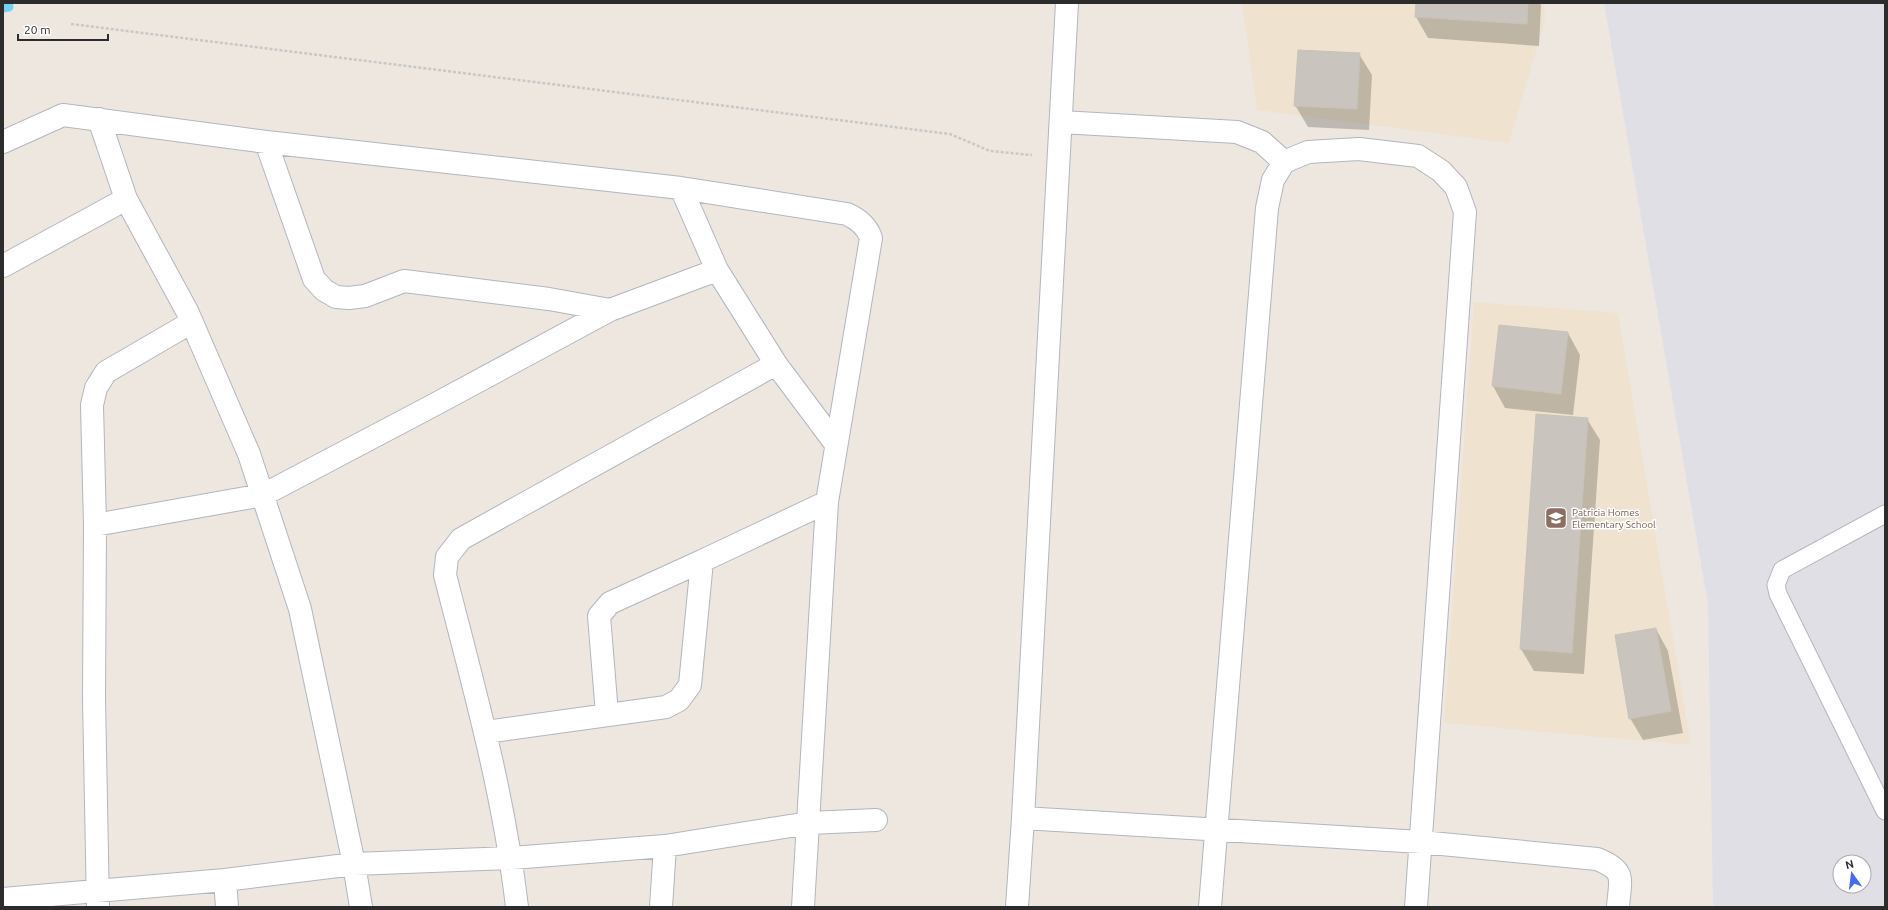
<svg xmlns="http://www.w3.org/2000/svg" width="1888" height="910" font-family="Ubuntu,sans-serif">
<rect width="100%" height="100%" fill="#eee7df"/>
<!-- industrial -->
<path fill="#e1dfe6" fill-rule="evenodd" d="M1604,3H1885V907H1713L1708,604ZM1840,862H1864V886H1840Z"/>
<!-- education -->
<path fill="#efe3cf" d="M1242,3H1544L1545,20L1509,143L1257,110Z
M1474,302L1618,313L1691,745L1444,723Z"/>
<!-- shadow -->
<path fill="#0003" d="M1417,3H1540L1541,6L1539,46L1428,38L1416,17Z
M1359,54L1372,75L1369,130L1308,127L1295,105Z
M1500,326L1568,333L1580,355L1573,415L1505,408L1493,386Z
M1537,415L1587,419L1600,440L1584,674L1534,671L1521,649Z
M1656,629L1668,651L1683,733L1643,740L1630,718Z"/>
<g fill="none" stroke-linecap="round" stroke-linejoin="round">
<!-- stream -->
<path stroke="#73d2ee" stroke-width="9" d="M3,8L9,7L8,3"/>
</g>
<!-- building -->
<path fill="#c9c4be" stroke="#c9c2b8" d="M1416,3H1528L1527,24L1415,17Z
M1298,50L1360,53L1357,109L1294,106Z
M1499,325L1568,332L1561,394L1492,386Z
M1536,414L1588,418L1572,653L1520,649Z
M1656,628L1671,711L1629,719L1615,635Z"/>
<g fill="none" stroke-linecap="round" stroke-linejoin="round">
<!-- lane casing -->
<g stroke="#b2b6bf" stroke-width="19">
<path id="lane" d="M1885,514L1782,570L1776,585L1778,594L1885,811"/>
</g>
<!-- street casing -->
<g stroke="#b2b6bf" stroke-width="24">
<path id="street" d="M99,119L126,199L187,311L249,454L300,609L354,864L361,907
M1061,122L1237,132L1262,142L1284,162
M3,142L63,115L266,142L681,188L847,214C858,219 867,226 871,238L827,502L803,907
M266,142L314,279L324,290L336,297L349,298L365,296L404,281L549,299L610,310
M681,188L717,270L776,364L835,443
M3,266L126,199
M95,525L263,495L430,407L610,310L717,270
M607,714L599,616L610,603L702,561
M486,732L666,707L679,700L690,685L702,561L827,502
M1023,818L1421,842L1597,859C1627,871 1620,879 1618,907
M225,880L227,907
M3,899L225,880L354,864L512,858L665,846L809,823L876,820
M98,907L94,698L95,525L92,405L96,388L106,372L192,322
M517,907C504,794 473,684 445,575L447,557L461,539L776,364
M661,907L665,846
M1017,907L1023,818L1067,3
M1210,907L1267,208L1273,180L1284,162L1308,152L1359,149L1418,156L1441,171L1456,187L1465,212L1416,907"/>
</g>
<!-- path -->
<path stroke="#c8c8c8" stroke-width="2.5" stroke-dasharray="3 2" stroke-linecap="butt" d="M71,24L950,134L990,151L1032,155"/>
<!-- lane -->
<use href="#lane" stroke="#fff" stroke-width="17"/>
<!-- street -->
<use href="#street" stroke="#fff" stroke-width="22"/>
</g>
<!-- icons -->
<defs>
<g id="school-square" transform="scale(1.15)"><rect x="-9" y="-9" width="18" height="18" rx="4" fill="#8d6e63" stroke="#fff"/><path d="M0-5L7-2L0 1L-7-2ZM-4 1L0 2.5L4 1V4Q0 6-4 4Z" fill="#fff"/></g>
</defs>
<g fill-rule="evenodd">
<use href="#school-square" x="1556" y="518"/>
</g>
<g text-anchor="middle" stroke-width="3" stroke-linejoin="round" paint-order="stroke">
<!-- education labels -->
<g font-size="10" fill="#785e54" stroke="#fff" text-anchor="start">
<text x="1572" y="516">Patricia Homes<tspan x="1572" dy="12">Elementary School</tspan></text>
</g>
</g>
<!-- border -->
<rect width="1888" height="910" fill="none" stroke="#2c2c2c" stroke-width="8"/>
<!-- north arrow -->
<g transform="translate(1852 874) rotate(346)"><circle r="19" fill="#ffffff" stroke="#ababab"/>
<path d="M0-3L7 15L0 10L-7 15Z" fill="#416af8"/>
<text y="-6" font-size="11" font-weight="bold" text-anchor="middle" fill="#2c2c2c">N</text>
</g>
<!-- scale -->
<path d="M18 34v6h90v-6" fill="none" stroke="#2c2c2c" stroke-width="2"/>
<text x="24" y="34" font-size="12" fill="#2c2c2c" stroke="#ffffff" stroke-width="3" paint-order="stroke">20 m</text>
</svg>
